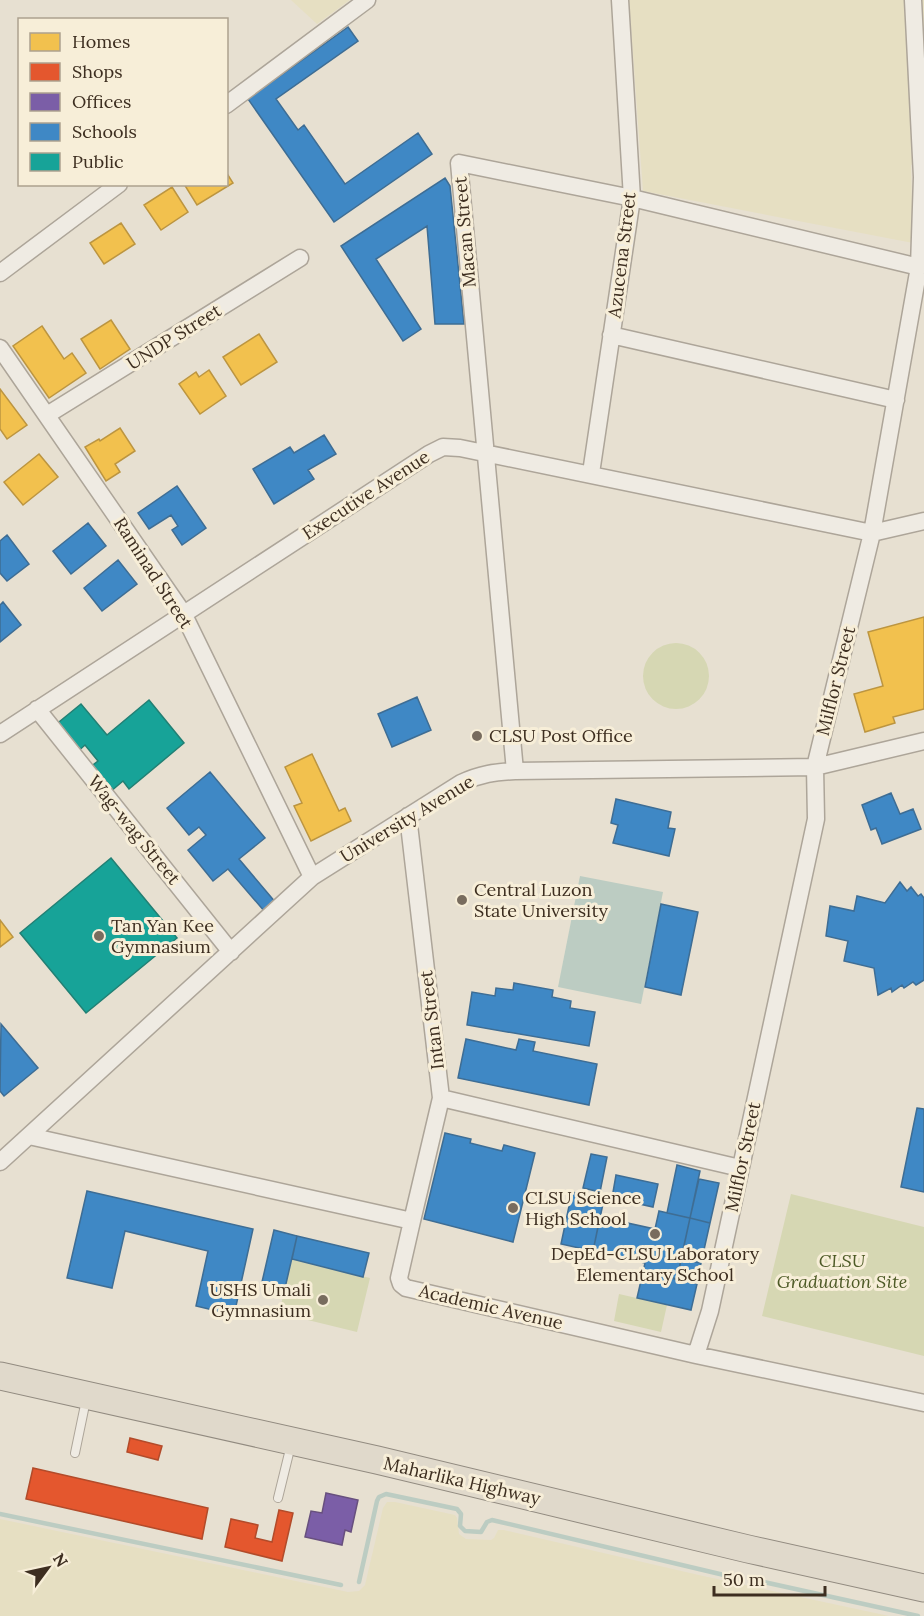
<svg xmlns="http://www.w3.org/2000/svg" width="924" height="1616" font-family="Lora,serif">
<rect width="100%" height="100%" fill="#e7e0d1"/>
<!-- farmland -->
<path fill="#e6dfc2" d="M291,0H350L317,24Z
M629,0H924V162L911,165L913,243L643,191Z
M387,1502H395L455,1515L457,1518L459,1534L466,1539L491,1540L494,1538L498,1530H504L703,1576L889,1616H0V1519L348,1592L359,1591L365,1585L383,1508Z"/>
<!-- green -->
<path fill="#d6d7b3" d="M643 676a33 33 0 1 1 66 0a33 33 0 1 1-66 0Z
M791,1194L924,1227V1356L762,1316Z
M292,1259L370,1278L357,1332L279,1313Z
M619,1294L667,1305L661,1332L614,1321Z"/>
<!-- water -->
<path fill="#bcccc2" d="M580,876L663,892L641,1004L558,987Z"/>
<!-- homes -->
<path fill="#f2c14e" stroke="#bc9540" stroke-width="1.5" d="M226,172L233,183L197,205L184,184H226Z
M172,187L188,212L161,230L144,205Z
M121,223L135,244L104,264L90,243Z
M111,320L130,349L100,369L81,339Z
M42,326L64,359L72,353L86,373L49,398L13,346Z
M259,334L277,362L241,385L223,357Z
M209,370L226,396L200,414L179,384L196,372L199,377Z
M0,389L27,425L7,439L0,429Z
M120,428L135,451L115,464L120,472L106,481L85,447L99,439L100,441Z
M39,454L58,477L23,505L4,482Z
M924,617V709L893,717L895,723L865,732L854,694L883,686L868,632Z
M312,754L339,811L345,808L351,821L311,841L294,806L302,803L285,767Z
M0,920L13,937L0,947Z"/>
<!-- shops -->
<path fill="#e4572e" stroke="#b24b2a" stroke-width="1.5" d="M130,1438L162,1446L158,1460L127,1452Z
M33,1468L208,1508L202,1539L26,1499Z
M279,1510L293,1513L282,1561L225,1547L231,1519L258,1525L255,1538L272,1542Z"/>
<!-- offices -->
<path fill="#7b5ea7" stroke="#68507e" stroke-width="1.5" d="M326,1493L358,1500L351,1532L345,1530L342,1545L305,1537L311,1511L322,1513Z"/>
<!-- schools -->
<path fill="#3f88c5" stroke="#3e6d94" stroke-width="1.5" d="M348,27L358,41L276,99L298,130L304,125L345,184L418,133L432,154L334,222L248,99Z
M445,178L450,186L464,324H435L427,226L376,259L421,329L403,341L341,246Z
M324,435L336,454L308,470L314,479L274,504L253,469L290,447L294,453Z
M177,486L206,528L182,545L172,530L178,526L171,515L149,529L138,513Z
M88,523L106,546L71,574L53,551Z
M7,535L29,564L7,581L0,573V541Z
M118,560L137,584L102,611L84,588Z
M3,602L21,625L0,642V605Z
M417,697L431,730L392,747L378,714Z
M210,772L265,838L239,859L276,903L265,912L228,869L213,881L188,850L206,835L199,827L189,835L167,808Z
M891,793L900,814L913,809L921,829L882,844L876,828L871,830L862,805Z
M616,799L671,812L668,828L675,829L669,856L613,843L618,825L611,823Z
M900,882L907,891L911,887L918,896L921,894L924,898V980L916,985L913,982L904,988L902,985L892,992L891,988L878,995L874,968L844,961L848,941L826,936L830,906L854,911L857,896L885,903Z
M661,904L698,912L681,995L645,987Z
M514,983L553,990L552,997L571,1001L570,1008L595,1012L589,1046L467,1025L472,992L495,996L496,988L513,990Z
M1,1024L38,1068L4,1096L0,1091Z
M466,1039L516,1050L519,1039L535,1042L533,1051L597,1064L589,1105L458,1078Z
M917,1108L924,1109V1192L901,1187Z
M445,1133L471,1139L470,1143L502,1151L504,1145L535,1153L513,1242L424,1219Z
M591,1154L607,1157L600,1192L583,1188Z
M677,1165L700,1171L690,1218L667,1213Z
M616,1175L658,1184L653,1207L612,1198Z
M699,1179L719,1183L710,1223L690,1218Z
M87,1191L253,1229L234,1315L196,1306L208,1251L125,1231L112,1288L67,1278Z
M572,1192L604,1199L593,1251L561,1244Z
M659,1211L690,1218L677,1279L643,1272L645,1263L593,1251L600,1217L655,1229Z
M690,1218L710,1223L701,1263L681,1259Z
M274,1230L297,1236L285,1288L262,1282Z
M297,1236L369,1253L363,1277L292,1259Z
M681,1259L701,1263L697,1284L677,1279Z
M643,1272L697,1284L691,1310L637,1298Z"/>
<!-- public -->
<path fill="#17a398" stroke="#228074" stroke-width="1.5" d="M149,700L184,743L129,789L123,781L110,792L89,768L98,761L85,745L76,753L54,726L81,704L107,735Z
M111,858L177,938L86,1013L20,933Z"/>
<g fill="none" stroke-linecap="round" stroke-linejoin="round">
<!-- stream -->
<path stroke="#bcccc2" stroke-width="4.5" d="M0,1514L341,1585
M759,1581L918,1616
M359,1582L377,1501L379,1497L386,1494L457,1509L461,1514L460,1526L465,1531L481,1532L487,1522L492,1520L724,1575"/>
<!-- service casing -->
<g stroke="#ada599" stroke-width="10">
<path id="service" d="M75,1453L86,1400
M278,1498L291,1445"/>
</g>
<!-- minor casing -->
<g stroke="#ada599" stroke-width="19">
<path id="minor" d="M226,105L367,0
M0,273L119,184
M611,335L896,400
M0,348L183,613L312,877
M47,415L300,258
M591,473L632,198L620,0
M37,709L231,952
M0,734L429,454L443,447L460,448L872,533L924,521
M515,771L459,163L632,198L919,267
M408,816L441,1098L412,1221
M441,1098L740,1168
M29,1136L412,1221L399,1278L401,1284L406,1288L696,1355L924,1403
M0,1162L312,877L461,783C480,774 495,772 515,771L815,767L924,741
M696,1355L710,1311L816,819L815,767L872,533L919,267L922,177L913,0"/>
</g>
<!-- trunk casing -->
<g stroke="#928b80" stroke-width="29">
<path id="trunk" d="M0,1376L377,1460L748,1549L924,1588"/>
</g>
<!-- service -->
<use href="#service" stroke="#efebe3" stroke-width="8"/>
<!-- minor -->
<use href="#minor" stroke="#efebe3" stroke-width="16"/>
<!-- trunk -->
<use href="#trunk" stroke="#e0d9cb" stroke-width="27"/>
</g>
<!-- markers -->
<g fill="#786c5e" stroke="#f7eed8" stroke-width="2">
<circle cx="477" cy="736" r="6"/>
<circle cx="462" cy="900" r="6"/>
<circle cx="99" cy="936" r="6"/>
<circle cx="513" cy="1208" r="6"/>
<circle cx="655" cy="1234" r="6"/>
<circle cx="323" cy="1300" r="6"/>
</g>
<g text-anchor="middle" stroke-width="6" stroke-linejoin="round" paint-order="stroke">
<!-- street labels -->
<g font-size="18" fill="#3d2e20" stroke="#f7eed8">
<text transform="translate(465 232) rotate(-95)" y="6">Macan Street</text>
<text transform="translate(622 255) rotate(-83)" y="6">Azucena Street</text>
<text transform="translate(174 337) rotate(-32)" y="6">UNDP Street</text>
<text transform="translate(366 495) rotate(-33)" y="6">Executive Avenue</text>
<text transform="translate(153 573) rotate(57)" y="6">Raminad Street</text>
<text transform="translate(836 681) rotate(-76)" y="6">Milflor Street</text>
<text transform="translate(407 819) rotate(-31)" y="6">University Avenue</text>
<text transform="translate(134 830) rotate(51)" y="6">Wag-wag Street</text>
<text transform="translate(432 1020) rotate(-97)" y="6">Intan Street</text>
<text transform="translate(743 1157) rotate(-78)" y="6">Milflor Street</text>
<text transform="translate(491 1307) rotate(13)" y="6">Academic Avenue</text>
<text transform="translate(462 1481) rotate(13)" y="6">Maharlika Highway</text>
</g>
<!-- poi labels -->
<g font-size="18" fill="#3d2e20" stroke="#f7eed8" text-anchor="start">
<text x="489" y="742">CLSU Post Office</text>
<text x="474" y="896">Central Luzon<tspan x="474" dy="21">State University</tspan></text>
<text x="111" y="932">Tan Yan Kee<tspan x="111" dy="21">Gymnasium</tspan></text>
<text x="525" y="1204">CLSU Science<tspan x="525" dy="21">High School</tspan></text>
<text x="655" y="1260" text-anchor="middle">DepEd-CLSU Laboratory<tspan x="655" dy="21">Elementary School</tspan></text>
<text x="311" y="1296" text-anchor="end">USHS Umali<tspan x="311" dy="21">Gymnasium</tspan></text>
</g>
<!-- park labels -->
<g font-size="18" font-style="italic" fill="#4d5a26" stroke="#f7eed8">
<text x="842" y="1267">CLSU<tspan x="842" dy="21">Graduation Site</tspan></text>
</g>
</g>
<!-- legend -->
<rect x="18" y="18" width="210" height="168" fill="#f7eed8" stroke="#ada18e" stroke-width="1.5"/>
<rect x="30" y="33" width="30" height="18" fill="#f2c14e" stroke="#ada18e" stroke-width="1.5"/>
<text x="72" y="48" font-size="18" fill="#3d2e20">Homes</text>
<rect x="30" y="63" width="30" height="18" fill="#e4572e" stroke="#ada18e" stroke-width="1.5"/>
<text x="72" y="78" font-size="18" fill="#3d2e20">Shops</text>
<rect x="30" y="93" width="30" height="18" fill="#7b5ea7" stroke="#ada18e" stroke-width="1.5"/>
<text x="72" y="108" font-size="18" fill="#3d2e20">Offices</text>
<rect x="30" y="123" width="30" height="18" fill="#3f88c5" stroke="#ada18e" stroke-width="1.5"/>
<text x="72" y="138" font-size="18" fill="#3d2e20">Schools</text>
<rect x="30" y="153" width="30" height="18" fill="#17a398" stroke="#ada18e" stroke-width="1.5"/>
<text x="72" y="168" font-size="18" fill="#3d2e20">Public</text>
<!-- north arrow -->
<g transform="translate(48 1568) rotate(57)" stroke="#f7eed8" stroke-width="4.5" paint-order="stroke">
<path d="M0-4.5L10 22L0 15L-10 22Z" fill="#3d2e20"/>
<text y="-9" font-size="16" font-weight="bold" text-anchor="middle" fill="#3d2e20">N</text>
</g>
<!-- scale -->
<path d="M714 1586v9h111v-9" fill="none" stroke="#3d2e20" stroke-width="3"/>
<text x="723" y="1586" font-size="18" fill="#3d2e20" stroke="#f7eed8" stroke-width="4.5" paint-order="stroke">50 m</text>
</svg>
